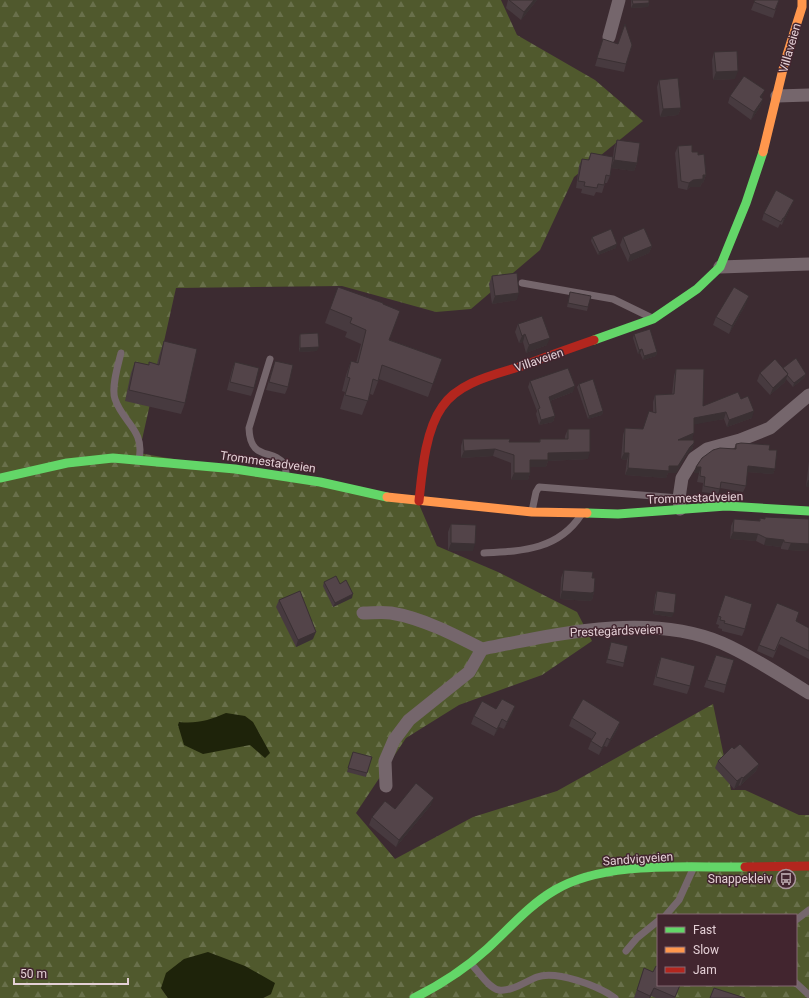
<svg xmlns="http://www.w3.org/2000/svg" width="809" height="998" font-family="Roboto,sans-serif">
<defs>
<pattern id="forest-firs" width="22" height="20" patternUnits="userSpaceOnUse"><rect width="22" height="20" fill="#50592d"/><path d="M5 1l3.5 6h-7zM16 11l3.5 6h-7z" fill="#69704b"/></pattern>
</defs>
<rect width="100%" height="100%" fill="#3c2b31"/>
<!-- forest -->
<path fill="url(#forest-firs)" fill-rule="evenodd" d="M0,0H501L517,35L595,80L643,121L574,177L540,250L471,309L436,312L342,286L176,288L139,453L418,502L437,546L498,572L577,612L592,641L542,675L459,705L406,738L356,813L395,859L473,817L557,791L713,704L731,790H745L799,815H809V998H263L271,994L161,988L168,998H0ZM658,915H796V985H658Z"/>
<!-- water -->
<path fill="#1e230a" d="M226,713L245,716L253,722L270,753L265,758L250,745L203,754L184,745L178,725L179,722C197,724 210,720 226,713Z
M208,952L245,966L275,983L271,994L263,998H168L161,988L166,973L184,959Z"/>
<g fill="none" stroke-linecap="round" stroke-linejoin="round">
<!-- lane -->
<path stroke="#75666c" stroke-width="7" d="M522,283L613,299L650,317
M121,353C118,365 111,388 115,399C123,423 145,430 139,459
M270,359L249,428C250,462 273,448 284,464C286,467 286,472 286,476
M532,511L536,492L539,487L679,498
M484,553C522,551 558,550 581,515
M666,915L679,900L693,869
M796,920L809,910
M626,951L637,938L658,921
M470,963C478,970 488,988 499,990C511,992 526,981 537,977C556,970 599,986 615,998
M796,983L809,995"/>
<!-- street -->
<path stroke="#75666c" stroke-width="13" d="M609,37L619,0
M777,96L809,95
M720,267L809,264
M680,509L679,498L682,478L694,458L707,449L740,440L770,428L809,395
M363,613C372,613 382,612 391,613C422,618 455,635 482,649
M386,786L385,761L394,740L409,720L469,672L482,649C558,634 648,612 722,643C752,656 781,676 809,693"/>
<!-- fast -->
<path stroke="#63d668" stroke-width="9" d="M594,340L653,319L697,289L720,267L746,203L763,152
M0,478L67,463L113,458L235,469L320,482L387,497
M587,513L618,514L726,506L809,511
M414,998C440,985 465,969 487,949C509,929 529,905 555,890C606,860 687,868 745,867"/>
<!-- slow -->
<path stroke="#ff974d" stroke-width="9" d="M763,152L785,61L802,7V0
M387,497L532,512L587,513"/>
<!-- jam -->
<path stroke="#b3261e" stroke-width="9" d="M419,501C422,473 425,431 442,407C459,381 498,374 525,365C548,356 571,348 594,340
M745,867L809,866"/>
</g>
<!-- wall -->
<path fill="#473a3f" d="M508,0H537L521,20L506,8Z
M631,0H649V3L648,7L631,8Z
M755,0H779L773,18L751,10Z
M603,39L626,64L624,72L595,66Z
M714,52L735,79L713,80L712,60Z
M659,80L681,108L678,115L660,117L657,87Z
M730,96L762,98L763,99L760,107L751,120L728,103Z
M617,140L637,163L634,171L611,168L610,176L607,183H605L602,193L596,192L594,196L581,193L582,189L576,188L579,166L582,159L588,160L591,153L613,157L614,148Z
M678,146L698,155L706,175L703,183H702L700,187H690L687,190L678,188L675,153Z
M794,200L791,206L782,225L780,224L778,228L762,220L764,213Z
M592,237L616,248L598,255L591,241Z
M623,237L652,246L649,253L628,262L620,245Z
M492,276L517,300L492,304L489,284Z
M570,292L588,307L587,311L567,307Z
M383,304L390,340L442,359L428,397L379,379L373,395L370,394L362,415L340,409L345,392L342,391L346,375L351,361L356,363L361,344L345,337L347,332L325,323L330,309Z
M746,304L729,334L713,325L716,317Z
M518,324L547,345L526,353L523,342L519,343L515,332Z
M300,334L317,351L299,352V337Z
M634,334L657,352L656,356L643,360L640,353L638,354L633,338Z
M164,341L185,403L181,414L125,401L131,373L135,362L148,365L157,364L160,353Z
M275,361L288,387L285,394L266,390Z
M235,362L254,388L251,396L227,390L232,370Z
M783,368L806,374L804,378L793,387L786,379L785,382L770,395L757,381L760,373Z
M676,369L703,406L741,399L752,418L727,427L724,419L694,424L692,440L694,443L692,450L687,454L676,473H668L666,478L625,475L627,460L621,459L623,435L625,428L643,429L653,412V402L655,395L672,394L674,376Z
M530,381L573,392L550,401L555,416L553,422L539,425L536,414L537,411L528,387Z
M579,384L603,411L602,415L588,419L577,387Z
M568,429L588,459L548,461L546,467H530V473L528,480H511V463L493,456L461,458V446L463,439L509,442H539L540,439H565V436Z
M736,444L769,450L775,469L773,474L747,472L746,486L743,492L720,488L718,494L702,492L703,483L697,482L699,473H694L696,467L734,449Z
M809,461V487H806Z
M765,517L807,551L788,550L781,549V547L764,545L756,541L730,539L731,526L734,519L759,521L760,518L764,519Z
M451,524L473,551H448V532Z
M564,570L592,578L594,592L592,600L589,601L560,599L561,578Z
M324,582L340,584L352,598L333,607L323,586Z
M657,591L672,617L653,614L655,595Z
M279,600L313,639L296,647L276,607Z
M722,603L745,629L742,636L722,631V629L718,628L719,625L716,624Z
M796,621L809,628V659L779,644L773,658L757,651L759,645Z
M611,642L624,663L623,667L606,663Z
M716,655L726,685L724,693L704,687Z
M661,657L690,686L687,694L653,685L658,665Z
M515,706L512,714L504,729L499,727L494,736L471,724L474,716L496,709Z
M572,718L620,722L617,730L607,747L604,746L599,755L588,749L592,739L569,726Z
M734,749L759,764L756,771L740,786L739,785L734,789L715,768L718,761Z
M352,756L367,773L366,777L347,772Z
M431,805L396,847L369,825L372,817L395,809Z
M644,968L680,985L675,998H656L651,996L650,998H634Z"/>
<!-- shaded-wall -->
<path fill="#3a3033" d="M534,0H537L521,20L524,12Z
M649,3L648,7L631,8L633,4Z
M738,71L735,79L713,80L716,72Z
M765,90L762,97L757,104L760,97Z
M763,99L760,107L751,120L754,112Z
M681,108L678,115L660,117L663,109Z
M614,160L637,163L634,171L611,168Z
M703,175H706L703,183H702L700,187H690L687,190L689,183L693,180Z
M794,200L791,206L782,225L784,218Z
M617,244L616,248L598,255L599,252Z
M652,246L649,253L628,262L630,255Z
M519,293L517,300L492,304L495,296Z
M749,296L746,304L729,334L732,326Z
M525,334L523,342L519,343L522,336Z
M550,338L547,345L526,353L529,345Z
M319,347L317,351L299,352L300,348Z
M642,349L640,353L638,354L639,350Z
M657,352L656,356L643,360L644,356Z
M788,374L785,382L770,395L773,388Z
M806,374L804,378L793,387L794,383Z
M575,386L573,392L547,402L549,397Z
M603,411L602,415L588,419L589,416Z
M754,411L752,418L727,427L729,420Z
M726,412L724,419L692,425L694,418Z
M555,416L553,422L539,425L541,420Z
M694,433L692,440H678Z
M694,443L692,450L687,454L676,473H668L666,478L625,475L628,468L669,466Z
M495,449L493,456L461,458L464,451Z
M590,452L588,459L548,461L546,467H528L530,460L548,453Z
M624,453H629L627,460L621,459Z
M748,466L775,469L773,474L746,472Z
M696,467H701L699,473H694Z
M514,473H530L528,480H511Z
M808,480H809V487H806Z
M733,532L758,534L756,541L730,539Z
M766,538L784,540L781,547L764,545Z
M451,543L475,544L473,551H448Z
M791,543H809V547L807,551L788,550Z
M562,591L594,592L592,600L589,601L560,599Z
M353,594L352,598L333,607L335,603Z
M654,611L674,613L672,617L653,614Z
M316,632L313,639L296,647L298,640Z
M515,706L512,714L504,729L507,722Z
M502,719L499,727L494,736L497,729Z
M620,722L617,730L607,747L610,740Z
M607,738L604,746L599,755L602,748Z
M759,764L756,771L740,786L743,778Z
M742,777L739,785L734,789L737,781Z
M434,798L431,805L396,847L399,840Z
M654,988L651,996L650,998H649Z"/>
<!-- building -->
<path fill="#534449" stroke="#3a3033" d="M509,0H534L524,12Z
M632,0H649V3L633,4Z
M755,0H779L775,10L754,2Z
M625,24L632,45L626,64L597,58L603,39L618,44Z
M737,51L738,71L716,72L714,52Z
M744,76L765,90L760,97L763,99L754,112L730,96Z
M678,78L681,108L663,109L659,80Z
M617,140L640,143L637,163L614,160Z
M692,145V152H698V155L704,154L706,175H703V179L693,180L689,183L681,181L678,146Z
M591,153L613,157L610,176L606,175L604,185L598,184L597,188L584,186L585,182L578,181L582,159L589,160Z
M776,190L794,200L784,218H783L781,222L764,213Z
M644,228L652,246L630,255L623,237Z
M611,229L617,244L599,252L592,237Z
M517,273L519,293L495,296L492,276Z
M338,287L383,303V304L400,311L389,340L442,359L433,384L382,365L378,381L373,379L368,401L345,395L350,378L347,377L351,361L358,363L366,330L350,323L352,318L330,309Z
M734,287L749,296L732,326L716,317Z
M570,292L591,296L588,307L568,303Z
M542,316L550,338L529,345L525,334L522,336L518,324Z
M650,329L657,352L644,356L642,349L639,350L634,334Z
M318,333L319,347L300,348V334Z
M164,341L197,349L185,403L129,390L135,362L149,365V362L159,365Z
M796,358L806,374L794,383L787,375L788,374L783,368Z
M775,359L788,374L773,388L760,373Z
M275,361L293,365L288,387L269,382Z
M235,362L259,368L254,388L230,382Z
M568,368L575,386L549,397L555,416L541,420L538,409L540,408L530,381Z
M676,369H704L703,406L738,392L741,399L748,396L754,411L729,420L726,412L694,418V433L678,440H694V443L690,447L678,466H669V471L628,468L629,453H624L625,428L643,429L649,411L656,413L655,395L674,394Z
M593,379L603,411L589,416L579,384Z
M568,429H590V452L548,453V460H530V473H514V455L495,449L464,451L463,439H510L509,442H540V439H568Z
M741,443L770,445L769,450H777L775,469L748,466L746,486L721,482L720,489L704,486L705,477L700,476L701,467H696L702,458L713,450L720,448L736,449V444Z
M765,517L809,519V544L791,543L784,542V540L766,538L758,534L733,532L734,519L760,521V518L765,519Z
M451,524L476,525L475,544L451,543Z
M564,570L593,572L592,578H595L594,592L591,593L562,591Z
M336,576L340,584L346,580L353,594L335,603L324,582Z
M300,591L316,632L298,640L279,600Z
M657,591L676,594L674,613L654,611Z
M725,595L752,604L745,629L724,623L725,621L720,620L721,617L718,616Z
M777,603L799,612L796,621L809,628V651L781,637L775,651L759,645Z
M611,642L628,646L624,663L607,659Z
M716,655L734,660L726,685L707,680Z
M661,657L695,666L690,686L656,677Z
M502,699L515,706L507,722L502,719L497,729L474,716L482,701L496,709Z
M583,699L620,722L610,740L607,738L602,748L591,741L596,733L572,718Z
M740,744L759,764L743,778L742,777L737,781L718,761L732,747L734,749Z
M353,752L372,757L367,773L348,768Z
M416,783L434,798L399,840L372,817L385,801L395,809Z
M656,966L658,967V985H680L675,997L654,988L650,996L637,990L644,968L653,972Z
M714,988L745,998H710Z"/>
<!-- icons -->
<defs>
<g id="bus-ring" transform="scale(1)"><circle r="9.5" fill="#42252f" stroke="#a9969c" stroke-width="1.5"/><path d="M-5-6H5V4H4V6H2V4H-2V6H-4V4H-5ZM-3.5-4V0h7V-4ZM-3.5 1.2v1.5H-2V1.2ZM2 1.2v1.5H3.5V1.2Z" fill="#a9969c"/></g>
</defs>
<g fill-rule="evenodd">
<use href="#bus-ring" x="786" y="879"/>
</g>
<g text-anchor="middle" stroke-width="3" stroke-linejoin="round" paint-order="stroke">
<!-- street labels -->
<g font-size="12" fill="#e4d0d6" stroke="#42252f">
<text transform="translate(790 48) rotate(-74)" y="4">Villaveien</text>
<text transform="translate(539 360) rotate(-19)" y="4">Villaveien</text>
<text transform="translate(268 462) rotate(8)" y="4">Trommestadveien</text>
<text transform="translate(695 498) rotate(-2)" y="4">Trommestadveien</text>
<text transform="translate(616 631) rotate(-2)" y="4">Prestegårdsveien</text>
<text transform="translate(638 859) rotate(-4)" y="4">Sandvigveien</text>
</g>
<!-- poi labels -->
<g font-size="12" fill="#e4d0d6" stroke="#42252f" text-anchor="end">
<text x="772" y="883">Snappekleiv</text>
</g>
</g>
<!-- legend -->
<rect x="657" y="914" width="140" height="72" fill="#42252f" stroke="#836972"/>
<rect x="665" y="927" width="20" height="6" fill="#63d668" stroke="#836972"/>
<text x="693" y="934" font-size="12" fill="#e4d0d6">Fast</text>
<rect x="665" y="947" width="20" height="6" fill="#ff974d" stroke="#836972"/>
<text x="693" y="954" font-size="12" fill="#e4d0d6">Slow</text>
<rect x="665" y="967" width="20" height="6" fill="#b3261e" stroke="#836972"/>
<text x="693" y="974" font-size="12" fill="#e4d0d6">Jam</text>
<!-- scale -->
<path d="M14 978v6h114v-6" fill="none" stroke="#e4d0d6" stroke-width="2"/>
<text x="20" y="978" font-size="12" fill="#e4d0d6" stroke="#42252f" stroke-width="3" paint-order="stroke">50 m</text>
</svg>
